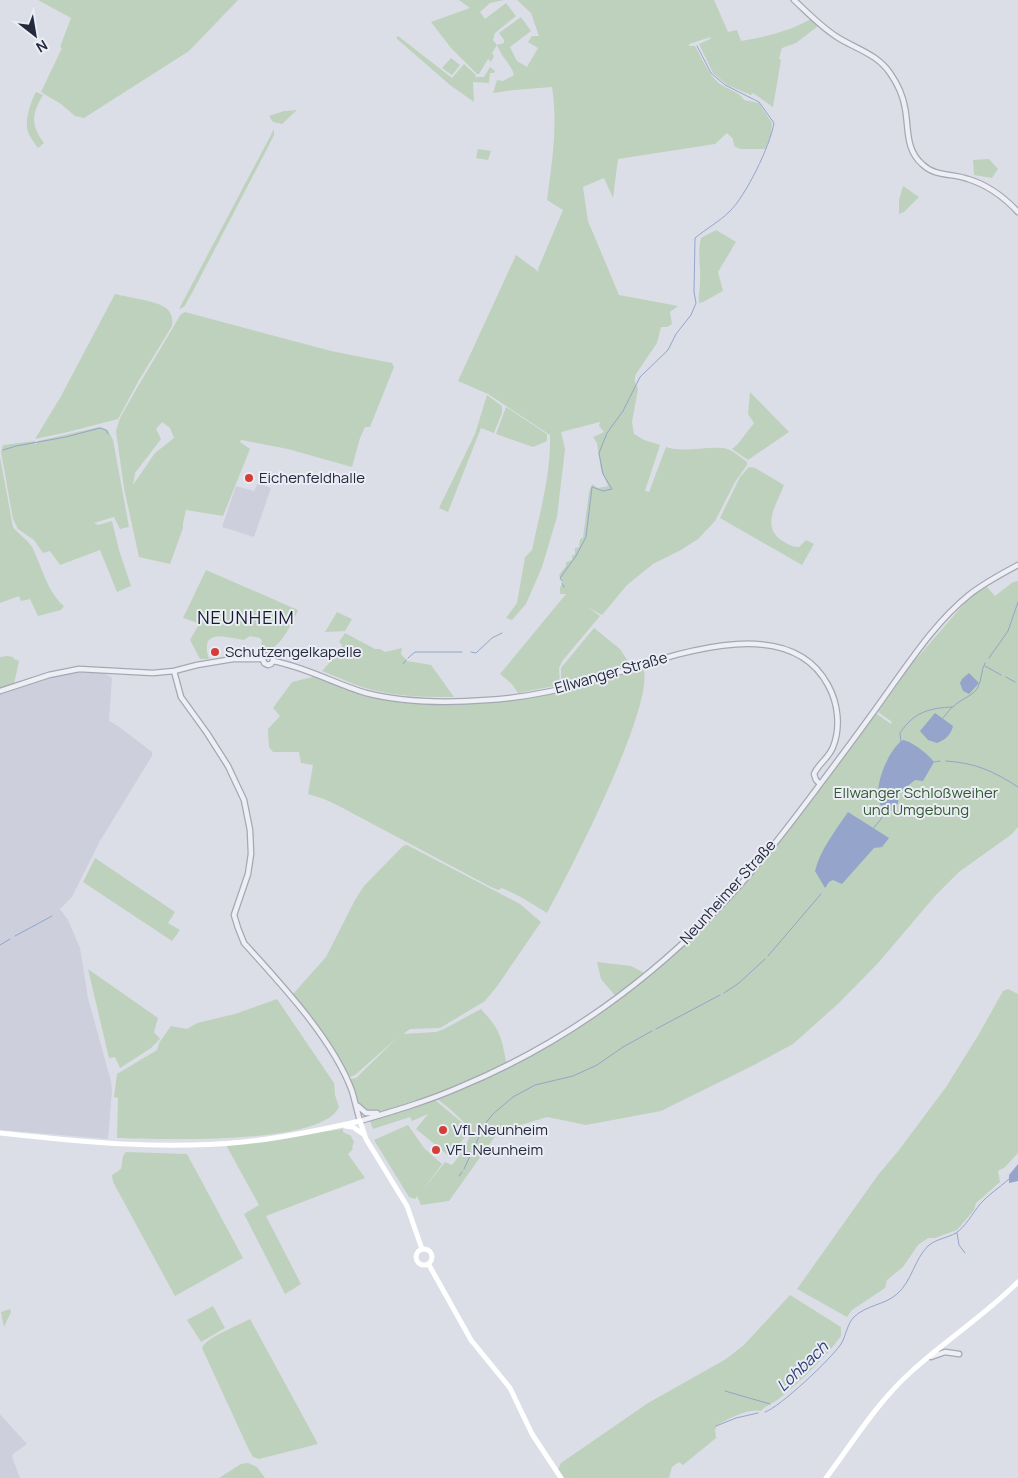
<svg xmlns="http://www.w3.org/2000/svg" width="1018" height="1478" font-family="Manrope,sans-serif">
<rect width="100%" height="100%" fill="#dcdee7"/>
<!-- built -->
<path fill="#cdd0dc" d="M258,483L271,488L254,537L222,527L236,486L254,491Z
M72,673H104L112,678L109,721L118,726L152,752V756L100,841L72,897L60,909L68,920L80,948L88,998L111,1081L112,1091L108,1139L0,1130V693L49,678Z
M0,1414L27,1444L13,1454L12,1457L20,1478H0Z"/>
<!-- green -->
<path fill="#bdd1bc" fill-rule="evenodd" d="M38,0H238L189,51L84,118L75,116L61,104L41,92L62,48L60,47L71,18Z
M459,0H504L490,3L480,12L485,19L506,3L516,16L495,33L493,40L497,45L504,43V40L499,33L521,17L531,31L510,47L517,61L527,67L538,48L528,42L532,36H539L531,13L517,0H714L728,32L737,30L741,41C765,37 790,31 811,19L818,26L796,43L782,48L779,58L781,60L773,107L753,93L751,95L727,85L713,73L699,44L710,39L711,37L689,44V46H695C702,58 709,76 720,84C728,90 739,91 744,100L759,103L772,123L771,135L765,149H740L734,146L733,139L727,133L715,144L618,159L613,198L604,178L583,187L588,221L619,295L678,306L670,312L672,324L667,327H661L657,343L636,374C633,382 636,383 638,389L632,422L634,434L644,440L660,445L645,491L649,492L666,447C685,453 703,446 723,448C732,449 740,457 747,462V465L735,482L715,521L698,539L681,550L653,564L627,585L602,615L587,607L600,616L563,660L559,668L560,685L518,693L512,684L500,674L566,594H560V587L563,583L559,575L566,566V562L572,560V556L575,554V548L579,547L580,539L583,538L589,492L592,484L598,488L608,486L601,470L597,443L593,437L604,432L599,426L600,422L561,432L565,449L557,517L542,567L526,604L512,620L506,618L517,603L525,557L532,550C540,512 551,474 550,435L488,394L458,381L516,255L539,272L538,269L563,210L547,200C552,162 558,126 552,87L514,90L493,93L497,80L503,81L514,75C511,64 502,58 497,45L492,53L494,56L491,62L488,59L479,74H477L451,48L431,22L470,8Z
M398,36L452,78L464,64L476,75L475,77H484L490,67L495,71L494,73H490L489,83L473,82L474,102L450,85L396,38Z
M451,58L460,65L452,75L442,68Z
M36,92L43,95C32,114 30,124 44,143L38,148C34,142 27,134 27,127C26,117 31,101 36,92Z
M297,110L282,124L273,122L269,116L284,111Z
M274,129V135L267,149L192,293L184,307L179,309Z
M478,149L491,151L488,160L476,158Z
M989,159L998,169L992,178L974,175L973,160Z
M903,186L919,197L904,212L899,214V200Z
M716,230L736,242L718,272L723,291L703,302L699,303C698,296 700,290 700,283C701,267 697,253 701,238Z
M115,294C127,297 157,301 166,308C172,313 173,319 172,326L139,380L118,419L68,432L35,439L60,398Z
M185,312L331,351L392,363L394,367L370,427H365L360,438L352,467L288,449L241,440L240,442L250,449L223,516L186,510L183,523V528L170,564L139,557L124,488L116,431L120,418L137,388L181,314ZM162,422L170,428L174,438L155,453L133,485L135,473L161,439L156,429Z
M750,392L789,432L748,460L732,449L737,445L754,423L748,414Z
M487,395L502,406V413L494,433L481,428L448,512L439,508L475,434Z
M506,407L547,434V441L533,447L496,434Z
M99,427L108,430L113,440L129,527L120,529L114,517L94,523L98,525L112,521L119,550L131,586L117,592L100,550L60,565L50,551L43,553L34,540L18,529L13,519L1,452L3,445L35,441V445L38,441Z
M0,457L13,527C18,534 27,539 32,547C42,566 47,592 64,606L61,610L38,616L30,599L21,601L19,596L0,603Z
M749,467L755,468L784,485C777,504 761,525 781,540C788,544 791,547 799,547L806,540L814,544L802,565L720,518L740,477Z
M206,570L298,610C290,628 279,651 259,654L262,641L260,638L250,636L244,640C234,639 207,630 207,646C206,650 208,655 209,659H200L190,640L198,626L195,622L183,618Z
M1018,581V827L1012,834L959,872L935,896L879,962L839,1003L793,1044L754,1065L661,1111L586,1125L547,1117L508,1129L506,1125L496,1135L449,1201L421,1205L417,1196L415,1199L409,1197L374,1140L408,1125L424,1148L442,1164L422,1191L445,1162L452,1165L464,1150L472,1130L450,1109L432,1095L383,1111L364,1110L359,1104L350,1079L356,1078L398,1037L355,1075L350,1077L308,1013L293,994L326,957L355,900L364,886L403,846L407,845L520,904L541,922L498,985L485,1001L440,1028L410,1029L403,1034L436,1032L444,1029L481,1009C499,1029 501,1034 506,1061L515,1065L580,1027L618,999L601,979L597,962L631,966L650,976C672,956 694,937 714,916C771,853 822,779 874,712L891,724L892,722L878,712L911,665L969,598L987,587L995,596L1013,582Z
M337,612L352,619L345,631L325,632Z
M594,628L620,649L630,664L564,684L561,678V668Z
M345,633L375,649H380L385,652L402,648L401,654L407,661L431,665L454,697C428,697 402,697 377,691C358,687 340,678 322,671L340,651L342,645L339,642Z
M7,656L13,657L14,659L19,661L14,684L0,688V657Z
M642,666C661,695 566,879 547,913L521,897L502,888L498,890L491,887L337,805L324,799L308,794L313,765L301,763L299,752H273L269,747L268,729L280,716L273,708L292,682L317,676L400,701L508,700L540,696Z
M95,858L175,912L168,923L180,930L172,941L83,882Z
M88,969L158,1018L154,1032L160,1039L151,1048L120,1068L115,1057L109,1058Z
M1008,989L1018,994V1153L1005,1167L998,1171L1000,1182L976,1203L974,1210L957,1230L935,1238H928L918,1245L903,1267L887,1280L885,1288L852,1310L847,1317L797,1289L878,1175L899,1150L946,1087L979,1034L1003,991Z
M277,999L334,1083L335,1095L339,1107C322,1146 156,1139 117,1138L118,1098L114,1097L117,1074L157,1050L159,1043L171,1026L187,1029L197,1023L235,1014Z
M435,1100L471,1130L449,1156L416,1129L428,1114L412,1121L410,1117L373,1129L370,1121Z
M343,1129V1132L351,1136L354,1142L352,1148L353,1149L348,1154L365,1178L266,1216L301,1284L285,1294L244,1214L259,1205L226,1145Z
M126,1152L187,1154L243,1258L175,1296L113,1182L112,1175L121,1169L123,1156Z
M790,1295L841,1327V1336C826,1357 801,1381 780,1398C774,1403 766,1405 761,1411C747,1408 729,1419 717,1425L715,1430L716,1438L683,1465L679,1462L672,1467L669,1478H564L558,1470L561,1463L648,1403L726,1359L744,1345Z
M213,1306L225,1328L201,1342L187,1320Z
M10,1309L11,1312L4,1327L1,1312Z
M250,1319L318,1444L259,1459L253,1457L248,1448L202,1348C205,1338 239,1325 250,1319Z
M248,1463L257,1467L265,1478H219L241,1464Z"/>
<!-- water -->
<path fill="#94a4ca" d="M969,673L979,683L969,694L963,691L960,683L962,679Z
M935,713L953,726C951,735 945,740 937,743L928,740L920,731Z
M903,740C913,742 928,754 934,762L923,781L915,780L899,793L898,803L893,812C887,810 883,809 880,804C872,789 889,748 903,740Z
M848,812L889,838L882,847L874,848L842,884L833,880L829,882L825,888L815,871C820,850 836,830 848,812Z
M1018,1164V1181L1009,1183V1175Z"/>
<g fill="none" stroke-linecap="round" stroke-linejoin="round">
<!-- stream -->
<path stroke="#94a4ca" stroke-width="1" d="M3,450L16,446L66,437L100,428L106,430L108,434
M562,581L560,578L576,556L586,537L592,487L603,491L612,489L603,474L599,453L607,433L623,411L640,377L668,350L676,334L691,315L696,303L694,292L695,238C706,229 720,221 729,212C746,196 770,146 774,123L759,102L725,85L711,73L697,46
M562,583L564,587
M471,652L476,653L492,638L502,633
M408,658L415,652H462
M989,658L1008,631L1018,602
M403,664L406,660
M985,666L1001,675
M1006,677L1015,682
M943,718L952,707
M901,742L900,733C914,712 929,708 953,707C960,699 974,696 978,687C982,679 981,670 985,663
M946,761C976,763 993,771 1018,787
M934,762L940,761
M873,829L888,810
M15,936L52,916
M0,945L10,939
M768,956L821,894
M724,993L739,983L765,959
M656,1029L720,995
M464,1169L485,1124L493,1114L513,1097L535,1085L573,1076L597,1065L623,1047L652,1031
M459,1176L462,1172
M957,1233L959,1245L965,1253
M725,1391L770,1404
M765,1412C779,1408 832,1358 841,1344C846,1336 847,1324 854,1317C866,1305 885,1305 897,1294C912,1281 914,1260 928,1246C936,1239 947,1238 956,1233C965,1227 973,1213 980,1204C989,1194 999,1188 1009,1179
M716,1426L736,1418L758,1413"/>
<!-- tertiary casing -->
<g stroke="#a5a8b4" stroke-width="7">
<path id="tertiary" d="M794,0C808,13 821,27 837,37C856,49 877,54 890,73C897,83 903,96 905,108C909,128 905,149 922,164C935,177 952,173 968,179C988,185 1004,197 1018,212
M273,661C306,667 335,684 366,693C405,703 447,703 487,700C522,698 557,691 591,681C654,663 785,605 828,685C838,703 841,727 833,747C829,758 818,764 814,774L816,780L820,784
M174,671L181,697L207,733L228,766L244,800L250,830L251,854L248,874L234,915L238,928L244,943C281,984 333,1039 352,1091C355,1101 357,1111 360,1121C394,1111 428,1101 460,1087C554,1048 637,990 708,919C750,877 786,830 821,783C845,751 869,719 892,686C915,654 938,620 969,595C984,583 1001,574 1018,565
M0,691L49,675L79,669L153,673L174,671L197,665L233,659H263L265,656L269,655L273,657V661L271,664L268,665L264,663L263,659
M358,1106L366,1113H377
M931,1357L945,1352L959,1354"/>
</g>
<!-- tertiary -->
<use href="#tertiary" stroke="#eeeff5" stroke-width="4.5"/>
<!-- secondary -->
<path stroke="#fff" stroke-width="5" d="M345,1126L353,1127L363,1134
M0,1133C81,1142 162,1150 243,1142C283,1138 321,1130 360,1121L366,1139L407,1206L422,1249
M416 1257a8 8 0 1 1 16 0a8 8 0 1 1-16 0Z
M429,1265L471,1340L510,1388L532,1434L561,1478
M826,1478C853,1442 878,1401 912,1371C946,1340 985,1315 1018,1282"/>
</g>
<!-- markers -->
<g fill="#d53e37" stroke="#ebedf5" stroke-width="2">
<circle cx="249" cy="478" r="5"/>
<circle cx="215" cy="652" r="5"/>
<circle cx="443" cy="1130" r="5"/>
<circle cx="436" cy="1150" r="5"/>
</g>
<g text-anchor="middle" stroke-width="4" stroke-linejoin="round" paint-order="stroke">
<!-- poi labels -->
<g font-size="15" fill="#25293e" stroke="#ebedf5" text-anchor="start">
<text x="259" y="483">Eichenfeldhalle</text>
<text x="225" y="657">Schutzengelkapelle</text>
<text x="453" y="1135">VfL Neunheim</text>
<text x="446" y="1155">VFL Neunheim</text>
</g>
<!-- street labels -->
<g font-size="15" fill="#25293e" stroke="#ebedf5">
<text transform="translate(611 673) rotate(-16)" y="5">Ellwanger Straße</text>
<text transform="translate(728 892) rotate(-48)" y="5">Neunheimer Straße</text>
</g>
<!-- park labels -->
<g font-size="15" fill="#315a31" stroke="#ebedf5">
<text x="916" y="798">Ellwanger Schloßweiher<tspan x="916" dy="17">und Umgebung</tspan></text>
</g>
<!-- water labels -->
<g font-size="16" font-style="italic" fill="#2d3f74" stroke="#ebedf5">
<text transform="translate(802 1366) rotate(-44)" y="6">Lohbach</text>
</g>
<!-- quarter labels -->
<g font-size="18" letter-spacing="1" fill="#171b2e" stroke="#ebedf5">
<text x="246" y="624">NEUNHEIM</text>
</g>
</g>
<!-- north arrow -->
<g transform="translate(35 35) rotate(149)" stroke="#ebedf5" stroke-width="4" paint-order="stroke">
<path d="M0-4L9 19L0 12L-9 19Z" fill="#25293e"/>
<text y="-8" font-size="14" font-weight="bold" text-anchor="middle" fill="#25293e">N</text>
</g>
</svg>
